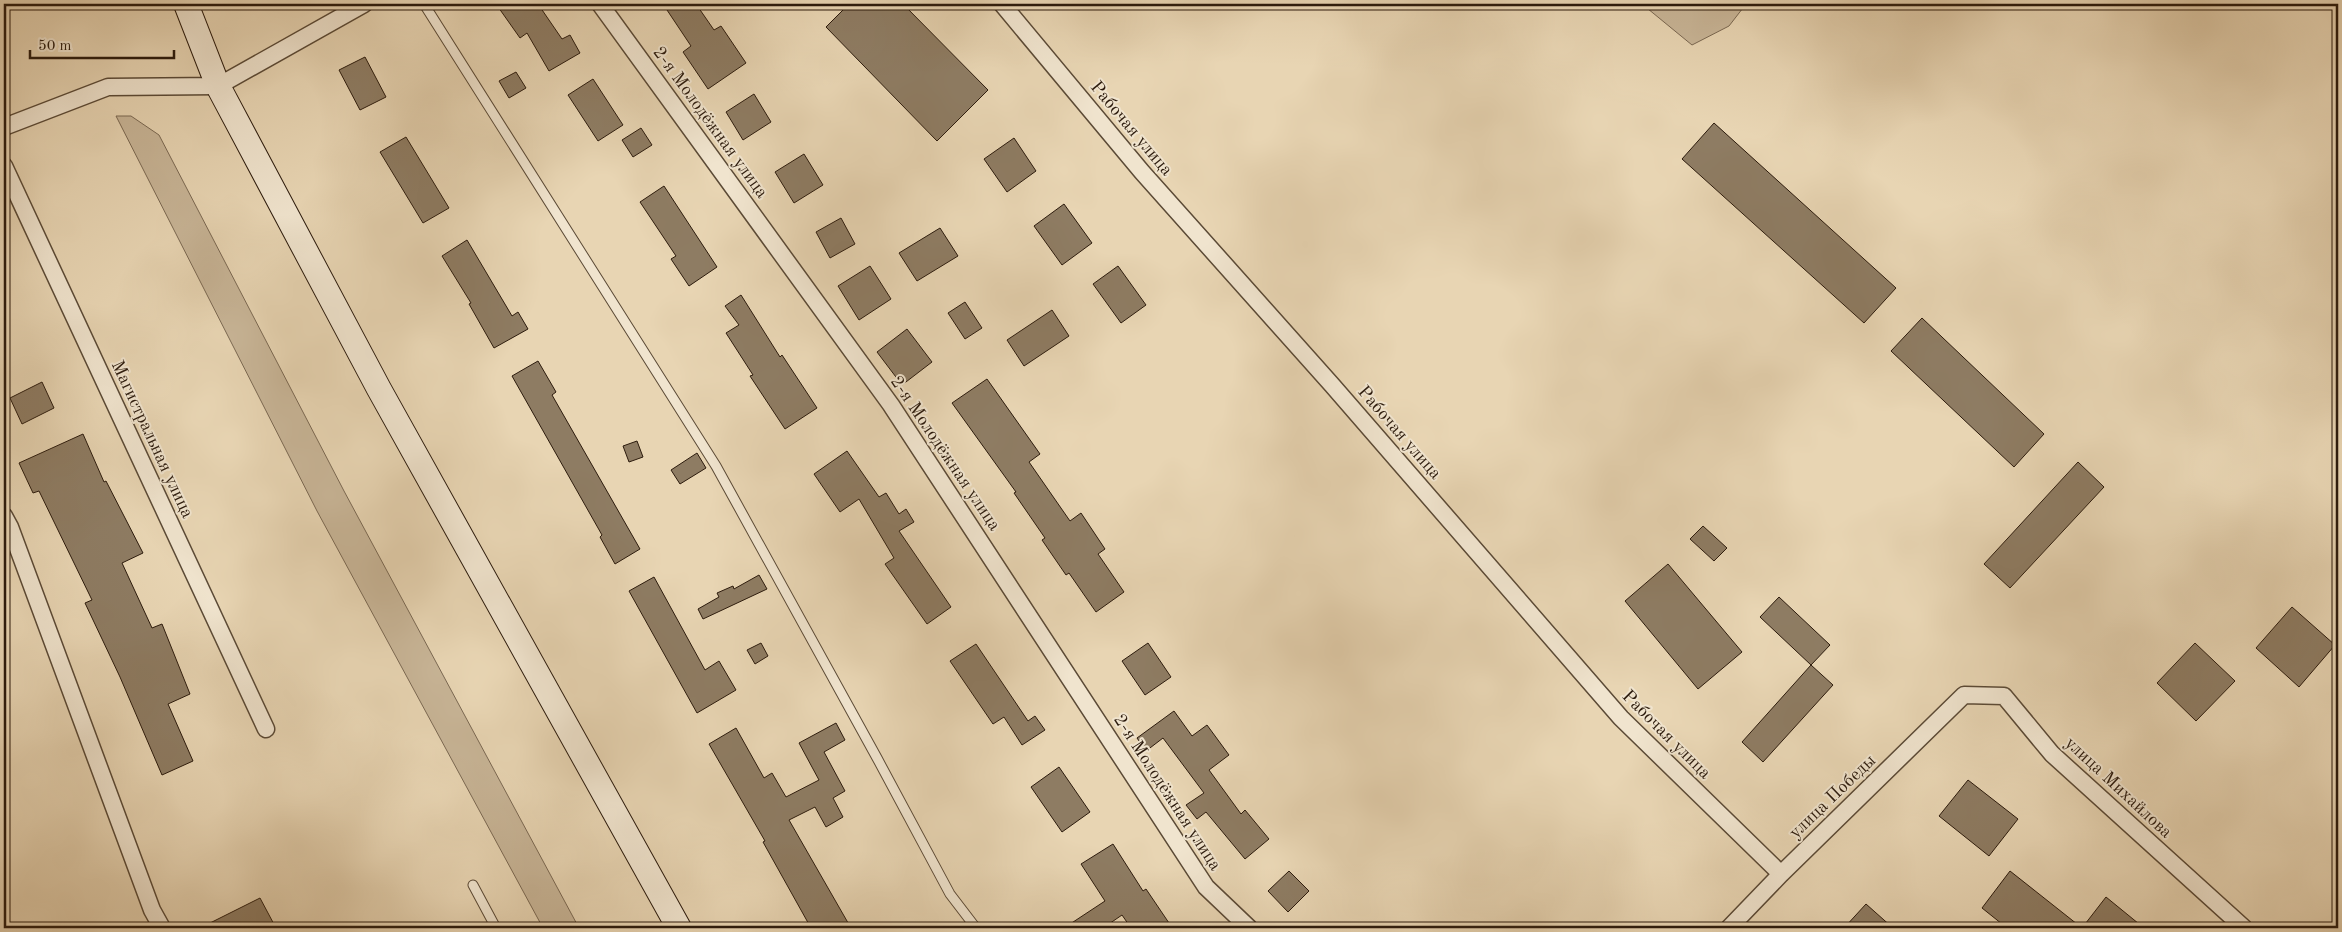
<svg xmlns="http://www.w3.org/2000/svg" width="2342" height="932" font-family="'Old Standard TT',serif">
<rect width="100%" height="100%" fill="#e8d5b3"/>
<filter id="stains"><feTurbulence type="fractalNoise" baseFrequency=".004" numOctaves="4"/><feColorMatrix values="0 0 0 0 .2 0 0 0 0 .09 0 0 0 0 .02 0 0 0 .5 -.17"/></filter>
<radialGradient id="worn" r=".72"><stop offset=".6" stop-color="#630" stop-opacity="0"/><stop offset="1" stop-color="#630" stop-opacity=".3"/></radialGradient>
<!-- green -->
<path fill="#c8b597" stroke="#7a6852" d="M1642,4H1746L1729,26L1692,45Z
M116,116H131L159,135L344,491L579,928H543L317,511Z"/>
<!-- building -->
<path fill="#8e7c63" stroke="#2c1b0d" d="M496,4H538L562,39L570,35L580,53L549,71L527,33L520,38Z
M663,4H696L714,30L721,26L746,63L708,89L683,52L691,46Z
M849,4H903L988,90L937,141L826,27Z
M365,57L386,97L360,110L339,70Z
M516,72L526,88L509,98L499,81Z
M593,79L623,125L598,141L568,95Z
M754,94L771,122L743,140L726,112Z
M1714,123L1896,288L1864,323L1682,159Z
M641,128L652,145L633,157L622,140Z
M406,137L449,208L423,223L380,152Z
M1014,138L1036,171L1007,192L984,159Z
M804,154L823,185L794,203L775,172Z
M664,186L717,267L689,286L671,259L676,256L640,202Z
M1064,204L1092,243L1062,265L1034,226Z
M841,218L855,244L830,258L816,232Z
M940,228L958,256L917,281L899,253Z
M467,240L512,316L518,312L528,329L494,348L469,304L471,303L442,256Z
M870,266L891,299L859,320L838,286Z
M1118,266L1146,305L1121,323L1093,284Z
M741,295L780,357L782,355L817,408L785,429L750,376L753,375L726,333L739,325L725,306Z
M965,302L982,328L965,339L948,313Z
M1052,310L1069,336L1024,366L1007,340Z
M1922,318L2044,434L2014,467L1891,351Z
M907,329L932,362L902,385L877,352Z
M538,361L556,392L552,395L640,549L615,564L600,537L602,535L512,376Z
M987,379L1040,454L1029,462L1070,521L1081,513L1105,549L1098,554L1124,592L1096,612L1069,573L1066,575L1042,540L1045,538L1014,493L1016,492L952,403Z
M42,382L54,408L22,424L10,398Z
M83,434L104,482L106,481L143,553L122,563L152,628L162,624L190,694L168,704L193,761L162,775L120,677L85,603L92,600L39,491L33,493L19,463Z
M637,441L643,457L629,462L623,446Z
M847,451L879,497L886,493L899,514L906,509L914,522L899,531L951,607L927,624L885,564L894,558L859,499L840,512L814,474Z
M697,453L706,468L680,484L671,470Z
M2078,462L2104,487L2010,588L1984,564Z
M1703,526L1727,548L1714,561L1690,539Z
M1668,564L1742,652L1698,689L1625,601Z
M759,575L767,589L703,619L698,609L719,597L717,593L733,586L734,589Z
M654,577L705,670L719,661L736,690L697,713L629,591Z
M1779,597L1830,645L1811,665L1760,617Z
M2292,607L2335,645L2299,687L2256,648Z
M761,643L768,656L755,664L747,650Z
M1148,643L1171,677L1145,695L1122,661Z
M2195,643L2235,681L2196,721L2157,683Z
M976,644L1028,721L1035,716L1045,730L1022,745L1004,717L993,724L950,661Z
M1811,665L1833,685L1763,762L1742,742Z
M1174,711L1192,736L1207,725L1229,755L1209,770L1241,814L1245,810L1269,839L1245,859L1206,812L1197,819L1186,805L1204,793L1163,738L1146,751L1137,738Z
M836,723L845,740L824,752L845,791L833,798L843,817L826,827L815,807L789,820L851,928H811L763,842L765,841L709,744L736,728L764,778L772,773L786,797L819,780L799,743Z
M1059,767L1090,812L1062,832L1031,787Z
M1968,780L2018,819L1989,856L1939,816Z
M1113,844L1143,891L1146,889L1169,923L1161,928H1131L1122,915L1103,928H1064L1105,901L1081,864Z
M1289,871L1309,891L1288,912L1268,891Z
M2010,871L2082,928L2106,897L2144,928H2007L1982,908Z
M260,898L276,928H200Z
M1866,904L1893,928H1844Z"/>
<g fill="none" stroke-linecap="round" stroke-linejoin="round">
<!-- lane casing -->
<g stroke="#5b4a36" stroke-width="11">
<path id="lane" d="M424,4L716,466L877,758L950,894L976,928
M473,885L496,928"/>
</g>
<!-- street casing -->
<g stroke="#5b4a36" stroke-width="19">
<path id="street" d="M600,4L891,405L1206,887L1249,928
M1002,4L1142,172L1332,385L1621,718L1781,874
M4,127L108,87L218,86L364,4
M4,166L266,729
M4,516L10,527L152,910L162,928
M1729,928L1781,874L1964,695L2004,696L2052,754L2244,928"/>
</g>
<!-- secondary casing -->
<g stroke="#2c1b0d" stroke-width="26">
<path id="secondary" d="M186,4L218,86L379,389L679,928"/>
</g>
<!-- lane -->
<use href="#lane" stroke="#f0e4ce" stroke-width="9"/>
<!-- street -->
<use href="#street" stroke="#f0e4ce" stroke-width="16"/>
<!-- secondary -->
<use href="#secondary" stroke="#f0e4ce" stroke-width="24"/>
</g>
<g text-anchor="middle" stroke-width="4" stroke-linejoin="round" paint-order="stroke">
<!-- street labels -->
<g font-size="18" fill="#2c1b0d" stroke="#f0e4ce">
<text transform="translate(711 122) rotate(54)" y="6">2-я Молодёжная улица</text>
<text transform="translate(1132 128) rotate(50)" y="6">Рабочая улица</text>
<text transform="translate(1400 432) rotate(49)" y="6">Рабочая улица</text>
<text transform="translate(153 439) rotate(65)" y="6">Магистральная улица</text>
<text transform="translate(946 453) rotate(56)" y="6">2-я Молодёжная улица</text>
<text transform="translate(1667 734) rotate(45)" y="6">Рабочая улица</text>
<text transform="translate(2119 787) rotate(43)" y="6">улица Михайлова</text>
<text transform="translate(1168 792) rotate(57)" y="6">2-я Молодёжная улица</text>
<text transform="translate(1832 796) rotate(-44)" y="6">улица Победы</text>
</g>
</g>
<!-- margin -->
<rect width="2342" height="932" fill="none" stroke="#e8d5b3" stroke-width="20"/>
<rect x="5" y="5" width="2332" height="922" fill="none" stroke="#2c1b0d" stroke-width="2.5"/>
<rect x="10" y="10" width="2322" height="912" fill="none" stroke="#2c1b0d"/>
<!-- scale -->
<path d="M30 50v8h144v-8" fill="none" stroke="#2c1b0d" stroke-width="2.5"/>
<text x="38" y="50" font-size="15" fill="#2c1b0d" stroke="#f0e4ce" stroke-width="4" paint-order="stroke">50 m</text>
<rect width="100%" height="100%" filter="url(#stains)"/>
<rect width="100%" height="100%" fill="url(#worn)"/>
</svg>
